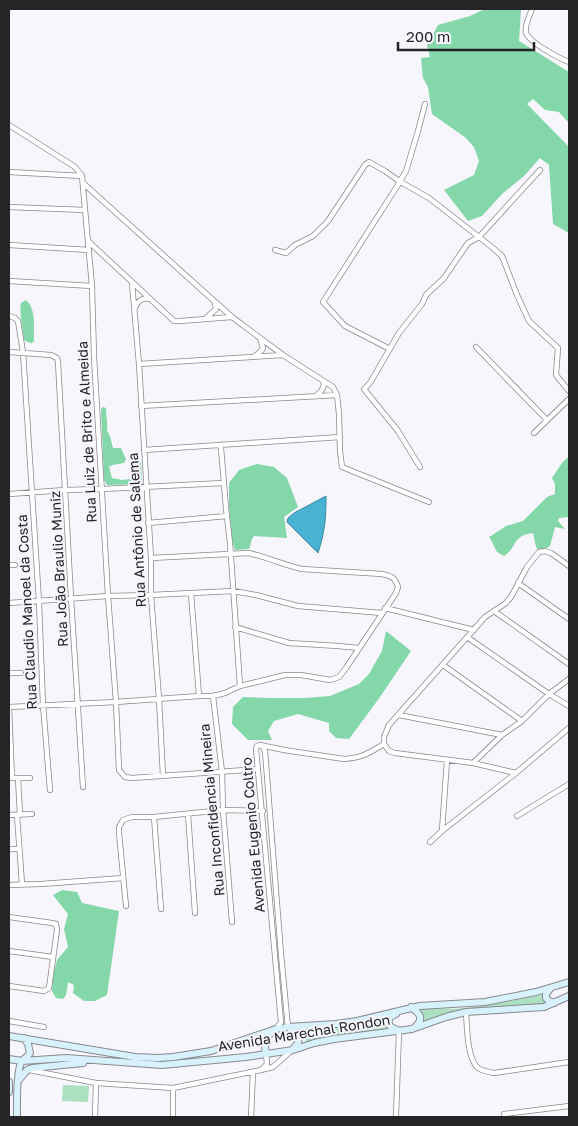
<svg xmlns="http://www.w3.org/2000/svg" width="578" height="1126" font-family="'Golos Text',sans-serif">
<rect width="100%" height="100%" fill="#f6f6fc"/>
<!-- green -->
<path fill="#abe1c1" d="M542,995L543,1000L546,1004L490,1007L469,1010L424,1023C424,1018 421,1013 422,1009C436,1007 450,1010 465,1008C491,1005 517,1000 542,995Z
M387,1016L386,1022L391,1031L305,1043L306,1037L303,1030C332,1028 360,1027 387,1016Z
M63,1085L89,1086L88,1102L62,1101Z"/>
<!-- forest -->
<path fill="#83d7a9" d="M485,9H521L519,41L569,72V123L559,112L545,110L533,99L527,104L569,147V233L553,224L549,165L540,158L524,176L502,194L482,216L468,221L444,190L474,175L479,161L474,147L466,138L432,114L428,87L423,78L421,58L430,57L427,45L438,25L470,16Z
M26,300C37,310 33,328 34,341L32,343H30L24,340C23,329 19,313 21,303Z
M103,407L106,408C106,416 108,423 107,431C111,436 111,441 113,448H121L126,459L124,463L112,465L109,467L112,478L122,480L131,479V462L141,461L142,484L107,485L104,480L101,409Z
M567,458H569V517L559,518L558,521L565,529L555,527L550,546L540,552L536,547L533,533C511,536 518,547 504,556L497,552L489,536H491L506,526L523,521L547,497L555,494V484L552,478L562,463Z
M257,464L274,467L287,478L298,507L284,517L287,538L254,536L252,539L249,549L235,550L232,541L229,506V483L239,470Z
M386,631L411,651L380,697L349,739L336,738L329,731V723L298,714L274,721L268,731L272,740H248L232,724L233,707L243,697L268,698H305L330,696L359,684L369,674L382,651Z
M62,890L77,892L82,903L119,911L107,995L95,1001H84L73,993L74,985L68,982L66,995L63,999L56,998L52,991L53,976L57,960L68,947L64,929L68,914L53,895Z"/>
<!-- water -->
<path fill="#47b2d1" stroke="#3d889e" d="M326,496C326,519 325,531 318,553L287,522L288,518L294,513Z"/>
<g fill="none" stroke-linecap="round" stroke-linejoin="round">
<!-- street casing -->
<g stroke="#88888d" stroke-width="6">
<path id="street" d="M532,9C530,15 524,26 526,33C530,43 559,58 569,62
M9,125L75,167L82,176L92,286L94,357L108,596L116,702L119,770L125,777L132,778L258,769
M9,172L82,176
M83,183L232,317L283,355L333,387L337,395L339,414L340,451L342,467L429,502
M9,207L85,210
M89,242L174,321H180L232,317
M9,245L89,250
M275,250L286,253L295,245L313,236L328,221L365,165L369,162L385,171L399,181L429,198L493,248L502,256L517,295L529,321L558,348L556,375L569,391
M9,281L92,286
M132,283L139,364L151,558V595L159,699L163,776
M135,308C137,301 143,297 150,299
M9,316L15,318L18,321L23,352L39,602L43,705L50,790
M206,318L216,309L215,303
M476,347L547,420
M390,349L345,326L323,302L396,188L406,171L418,131L425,104
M9,352L51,355L57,358L58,362L71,598L83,787
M255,356L262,350L263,348L260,338
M139,364L283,355
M316,396C321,392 326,387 323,381
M141,406L337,395
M534,433L569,399
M222,445L220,446L221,448L226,508L230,543L240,686
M144,450L340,437
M420,467L398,431L364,389L370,383L399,333L422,304L426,295L444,278L468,243L479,237L540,170
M9,494L65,490L102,489L224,483
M148,523L227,516
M9,565H15
M518,583L569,619
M191,593L199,696
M9,603L108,596L151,595L233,591L256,595L298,606L382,613
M385,608L474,630
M494,611L569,664
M235,627L289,643L338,646L359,648
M467,637L549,694L569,706
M443,665L522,721
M9,673H21
M213,696L222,772L223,810L232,922
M9,707L116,702L199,696H213L225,693L240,686L285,675H301L330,680L339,677L346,668L396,593L398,587C395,577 391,576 382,574L302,569C284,565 267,557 248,553L151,558
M9,707L12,778
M399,715L502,735
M384,744V737L389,725L485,617L506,603L511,597L527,567L539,552L545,551L551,553L569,566
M384,744L389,751L395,753L473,763L516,773
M260,745L257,746L256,749L281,1022L276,1029
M260,745L263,747L265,751L281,954L288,1027
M260,745L284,750L344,759C362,758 369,753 384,744
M473,763L502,735L522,721L549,694L569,679
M9,778H30
M18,778L20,815
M188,814L195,913
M9,815L32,814
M17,815L22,884
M517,816L569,784
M154,817L161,909
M442,831L447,760
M430,842L442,831L516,773L569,728
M9,849H19
M9,885L41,884L123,878
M126,906L119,833V827L123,820L132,817H154L223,810L263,811
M9,917L52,923L56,924L57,930L49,988L44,991L9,986
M9,951L53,957
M466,1012C467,1026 467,1059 478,1068C483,1071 489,1072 494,1073L569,1062
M9,1021L44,1027
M262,1069L267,1064L266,1054
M29,1070L96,1083L173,1088L261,1070L273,1067L291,1051
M504,1114L569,1106
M95,1117L96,1083
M173,1117V1088
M251,1117L253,1072
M396,1117L399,1031"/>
</g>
<!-- secondary casing -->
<g stroke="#88888d" stroke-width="8">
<path id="secondary" d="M550,989L546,994V998L549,1001L554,1003
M411,1007C419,1013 425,1018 415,1027
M396,1014L390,1017L388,1023L391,1027L399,1031
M288,1027L294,1031L299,1037L298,1043L293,1049
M9,1036L135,1057L158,1058L173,1057L211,1051L276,1029L288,1027L336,1024L357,1021L420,1006L485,1002L536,992L569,982
M266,1054C264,1044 265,1038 273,1031
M9,1059L22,1061L66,1058L162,1065L246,1057L293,1050L314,1043L334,1039L412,1029L446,1017L466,1012L544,1007L569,996
M18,1081L27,1070L32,1068L83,1063
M9,1082V1092
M17,1117C17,1106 16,1069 22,1061C24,1058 28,1057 30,1053L28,1044L24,1038"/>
</g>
<!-- street -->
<use href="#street" stroke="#fff" stroke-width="4.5"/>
<!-- secondary -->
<use href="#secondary" stroke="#d7f2fc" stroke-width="6"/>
</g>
<g text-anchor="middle" stroke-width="4" stroke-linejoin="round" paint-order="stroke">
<!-- street labels -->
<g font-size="14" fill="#252527" stroke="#f6f6fc">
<text transform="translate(87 432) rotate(-93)" y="5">Rua Luiz de Brito e Almeida</text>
<text transform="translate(137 530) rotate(-93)" y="5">Rua Antônio de Salema</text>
<text transform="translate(59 569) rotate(-93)" y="5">Rua João Braulio Muniz</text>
<text transform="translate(27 612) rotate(-93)" y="5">Rua Claudio Manoel da Costa</text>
<text transform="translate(212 810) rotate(-95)" y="5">Rua Inconfidencia Mineira</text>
<text transform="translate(253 835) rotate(-95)" y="5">Avenida Eugenio Coltro</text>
<text transform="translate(304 1033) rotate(-9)" y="5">Avenida Marechal Rondon</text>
</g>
</g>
<!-- border -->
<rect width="578" height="1126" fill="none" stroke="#252527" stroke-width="20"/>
<!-- scale -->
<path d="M398 42v8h136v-8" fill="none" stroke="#252527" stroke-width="2.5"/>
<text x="406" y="42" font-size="15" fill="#252527" stroke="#f6f6fc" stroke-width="4" paint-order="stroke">200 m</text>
</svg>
